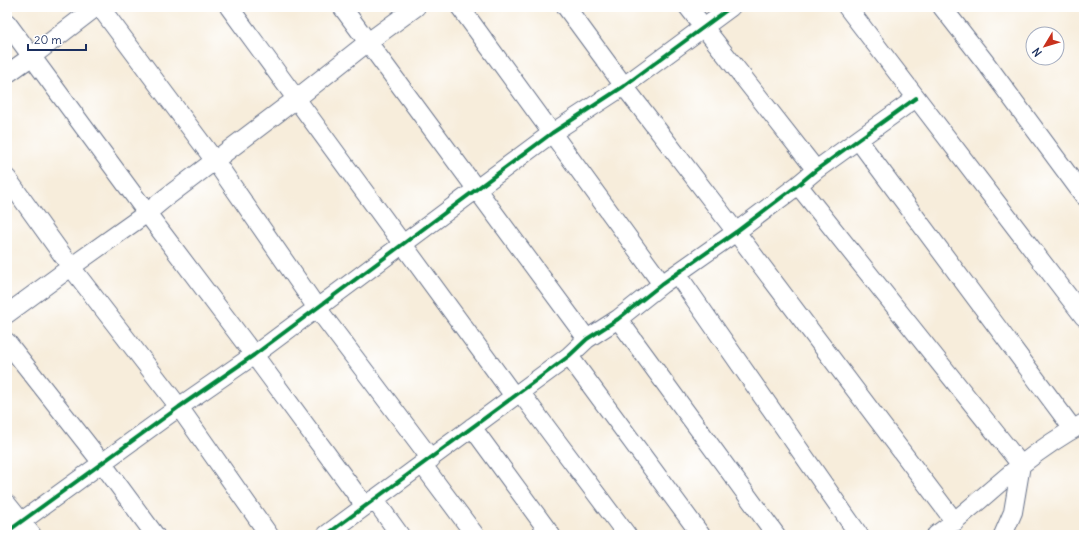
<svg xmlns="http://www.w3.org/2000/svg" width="1091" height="542" font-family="Delius,sans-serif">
<rect width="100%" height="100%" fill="#fff"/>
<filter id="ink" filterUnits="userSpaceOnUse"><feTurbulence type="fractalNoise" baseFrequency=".025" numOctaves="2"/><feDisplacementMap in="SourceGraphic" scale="8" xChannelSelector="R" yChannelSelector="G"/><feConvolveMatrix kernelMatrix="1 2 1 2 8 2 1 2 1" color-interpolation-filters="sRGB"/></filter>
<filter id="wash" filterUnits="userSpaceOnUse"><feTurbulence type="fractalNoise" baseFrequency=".012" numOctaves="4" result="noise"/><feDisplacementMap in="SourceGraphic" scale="16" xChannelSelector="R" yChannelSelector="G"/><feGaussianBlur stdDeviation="0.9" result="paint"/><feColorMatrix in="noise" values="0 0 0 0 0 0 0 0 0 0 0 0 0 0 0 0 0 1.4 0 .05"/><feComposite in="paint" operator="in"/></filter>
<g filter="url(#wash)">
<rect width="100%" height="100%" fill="#f7eddb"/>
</g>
<g filter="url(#ink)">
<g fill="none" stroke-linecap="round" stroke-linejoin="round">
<!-- street casing -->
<g stroke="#68728a" stroke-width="20">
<path id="street" d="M100,7L215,161L317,308L431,459
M229,7L514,396
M342,7L587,339
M460,7L662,284
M566,7L624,86L736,232L955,522
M688,7L816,170
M847,7L1084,317
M942,7L985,62L1084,196
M7,23L147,213L254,355L365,506
M7,74L31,57L96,7
M859,141L1073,429
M7,178L71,267L179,407L269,535
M798,185L1021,465L1013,512L1003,535
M677,274L859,535
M7,314L71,267L147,213L164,199L296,99L368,42L416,7
M618,319L776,535
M7,342L102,463L155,535
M569,356L701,535
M520,392L627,535
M472,427L551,535
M422,464L475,535
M374,499L400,535
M7,504L32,535
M7,532L179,407L254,355L552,133L624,86L731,7
M326,535L569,356L587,339L618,319L662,284L736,232L798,185L816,170L916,98
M936,535C966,514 992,488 1021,465C1040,450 1062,435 1084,423"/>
</g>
<!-- street -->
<use href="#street" stroke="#fff" stroke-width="18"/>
<!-- cycleway casing -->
<g stroke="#fff" stroke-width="6">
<path id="cycleway" d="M7,532L179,407L254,355L552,133L624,86L731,7
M326,535L569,356L587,339L618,319L662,284L736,232L798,185L816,170L916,98"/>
</g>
<!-- cycleway -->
<use href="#cycleway" stroke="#00873e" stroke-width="4"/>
</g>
</g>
<!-- margin -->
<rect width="1091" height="542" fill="none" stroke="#fff" stroke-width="24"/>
<!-- north arrow -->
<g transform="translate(1045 46) rotate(232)"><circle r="19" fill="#ffffff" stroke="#a4acbf"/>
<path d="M0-3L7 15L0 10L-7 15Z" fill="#c8321e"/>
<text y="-6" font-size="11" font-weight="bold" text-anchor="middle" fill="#1b2f5e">N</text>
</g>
<!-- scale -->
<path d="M28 44v6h58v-6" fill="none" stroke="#1b2f5e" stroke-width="2"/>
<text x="34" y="44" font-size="12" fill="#1b2f5e" stroke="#ffffff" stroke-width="3" paint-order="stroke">20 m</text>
</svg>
